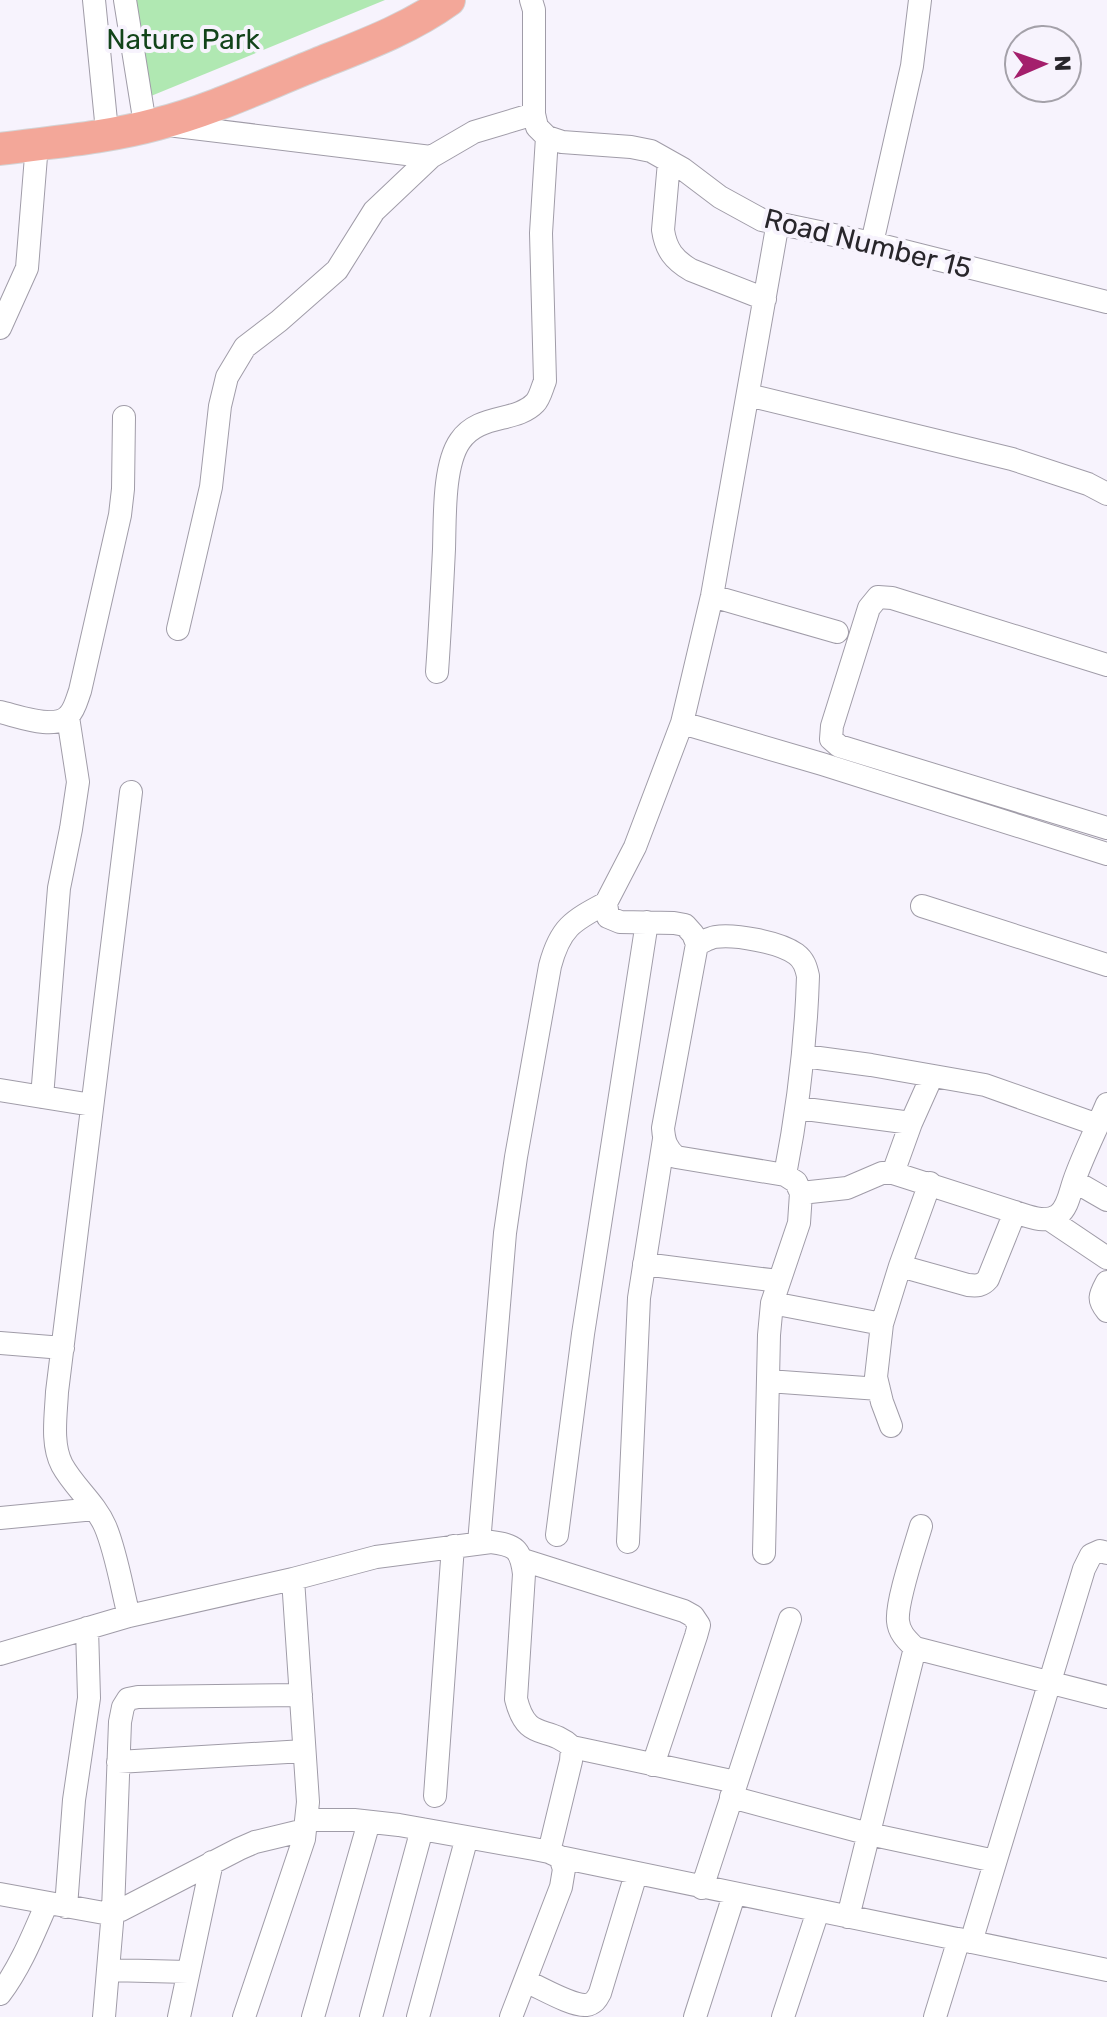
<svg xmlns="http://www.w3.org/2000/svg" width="1107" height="2017" font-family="Rubik,sans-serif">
<rect width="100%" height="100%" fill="#f7f3fd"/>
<!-- green -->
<path fill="#b0e8b2" d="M135,0H385L151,96Z"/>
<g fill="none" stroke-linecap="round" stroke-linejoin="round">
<!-- minor casing -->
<g stroke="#a09ca8" stroke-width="24">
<path id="minor" d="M94,0L106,121
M125,0L143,112
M531,0L534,10V114L537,127L547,137L562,142L631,147L651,151L683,169L720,197L762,220L872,243L1107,302
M168,125L431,157
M669,162L663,230C666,250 674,260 691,270L765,299
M872,243L912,66L920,0
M0,328L27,268L37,144
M748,395L1012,459L1088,484L1107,494
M712,596L837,632
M178,629L211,487L220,406L227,377L245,347L279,321L337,270L374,211L431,157L474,132L534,114
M1107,665L892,598L878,597L869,608L832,726L831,739L839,746L1107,828
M437,672C440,631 442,590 444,549C445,520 443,465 460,441C479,413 516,423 535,403C540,398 542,388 545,381L541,233L547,137
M0,712C18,716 56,731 69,715C75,709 77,699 80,691L120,515L123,489L124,417
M682,723L822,764L1107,854
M922,906L1107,965
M697,944C703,942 709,938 715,937C735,934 779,942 796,954C804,960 806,967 808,976C806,1043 798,1108 785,1175
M804,1056L871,1065L985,1085L1098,1125
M0,1090L92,1105
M42,1097L59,888L71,829L78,782L68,717
M798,1108L911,1123
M893,1173L911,1123L932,1076
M1074,1181L1107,1200
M801,1193L847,1188L882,1173H893L1027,1216C1037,1219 1049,1222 1058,1215C1068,1208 1070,1192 1074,1181C1083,1155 1096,1130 1107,1104
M1049,1219L1107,1258
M644,1264L778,1281
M900,1266L968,1285C977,1286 982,1286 988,1279L1015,1212
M1107,1282C1100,1295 1097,1299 1107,1311
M772,1303L882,1324
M0,1343L63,1348
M768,1381L879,1389
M891,1426L882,1402L876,1377L882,1324L900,1266L930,1183
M0,1518L95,1509
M921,1526C915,1547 896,1602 898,1621C899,1633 907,1640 915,1648L1107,1697
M557,1535L583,1334L647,922
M628,1542L639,1298L664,1139
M479,1543L505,1233L516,1157L550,966C560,928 572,921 606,903
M764,1553L769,1335L772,1303L799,1223L801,1193L796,1182L785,1175L676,1157C666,1148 664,1141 663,1128L697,944L693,934L685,925L674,923L620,922L608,917L606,903L635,847L682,723L712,596L778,222
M523,1560L684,1611L693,1616L699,1625L696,1636L653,1765
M129,1616C122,1589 116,1551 105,1526C95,1503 74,1487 62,1465C51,1444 56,1415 57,1392L131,792
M0,1654L129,1616L293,1579L376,1557L491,1542C515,1545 521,1549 524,1574L516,1699C527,1743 547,1724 572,1747L571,1761L549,1852
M572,1747L736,1782
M118,1762L304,1751
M435,1796L453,1546
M731,1797L869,1834L995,1861
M307,1820H354L399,1825L534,1849L549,1852L560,1857L564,1869L561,1887L511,2017
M560,1857L1107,1970
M702,1888L790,1619
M0,1894L104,1913L121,1910L239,1849L255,1842L305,1830
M66,1907L74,1800L89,1698L87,1628
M848,1917L915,1648
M971,1942L1084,1569L1091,1555L1100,1551L1107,1553
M108,1970L188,1972
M525,1981C540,1987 571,2006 586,2005C594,2004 597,1999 600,1993L636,1874
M0,1994C21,1966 33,1935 47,1903
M104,2017L113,1911L120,1722L123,1707L128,1699L138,1697L301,1695
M179,2017L212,1862
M244,2017L304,1839L308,1802L293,1579
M313,2017L369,1822
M371,2017L422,1829
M418,2017L467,1837
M695,2017L734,1895
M783,2017L818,1911
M935,2017L959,1939"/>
</g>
<!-- highway casing -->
<g stroke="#d4d4d5" stroke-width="34">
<path id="highway" d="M0,149C52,142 106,138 157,124C212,110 264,85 317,64C362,46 409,29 449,0"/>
</g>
<!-- minor -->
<use href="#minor" stroke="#fff" stroke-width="22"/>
<!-- highway -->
<use href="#highway" stroke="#f3a799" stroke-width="32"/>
</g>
<g text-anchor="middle" stroke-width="8" stroke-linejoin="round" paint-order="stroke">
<!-- park labels -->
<g font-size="28" fill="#12441a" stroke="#f7f3fd">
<text x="183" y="49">Nature Park</text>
</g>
<!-- street labels -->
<g font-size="28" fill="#28262b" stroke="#f7f3fd">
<text transform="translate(868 243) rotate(14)" y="10">Road Number 15</text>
</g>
</g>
<!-- north arrow -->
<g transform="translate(1043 64) rotate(88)"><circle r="38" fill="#f7f3fd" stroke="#a4a1a9" stroke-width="2"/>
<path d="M0-6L14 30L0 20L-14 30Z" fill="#a41f6c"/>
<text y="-12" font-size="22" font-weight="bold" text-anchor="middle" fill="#28262b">N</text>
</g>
</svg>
